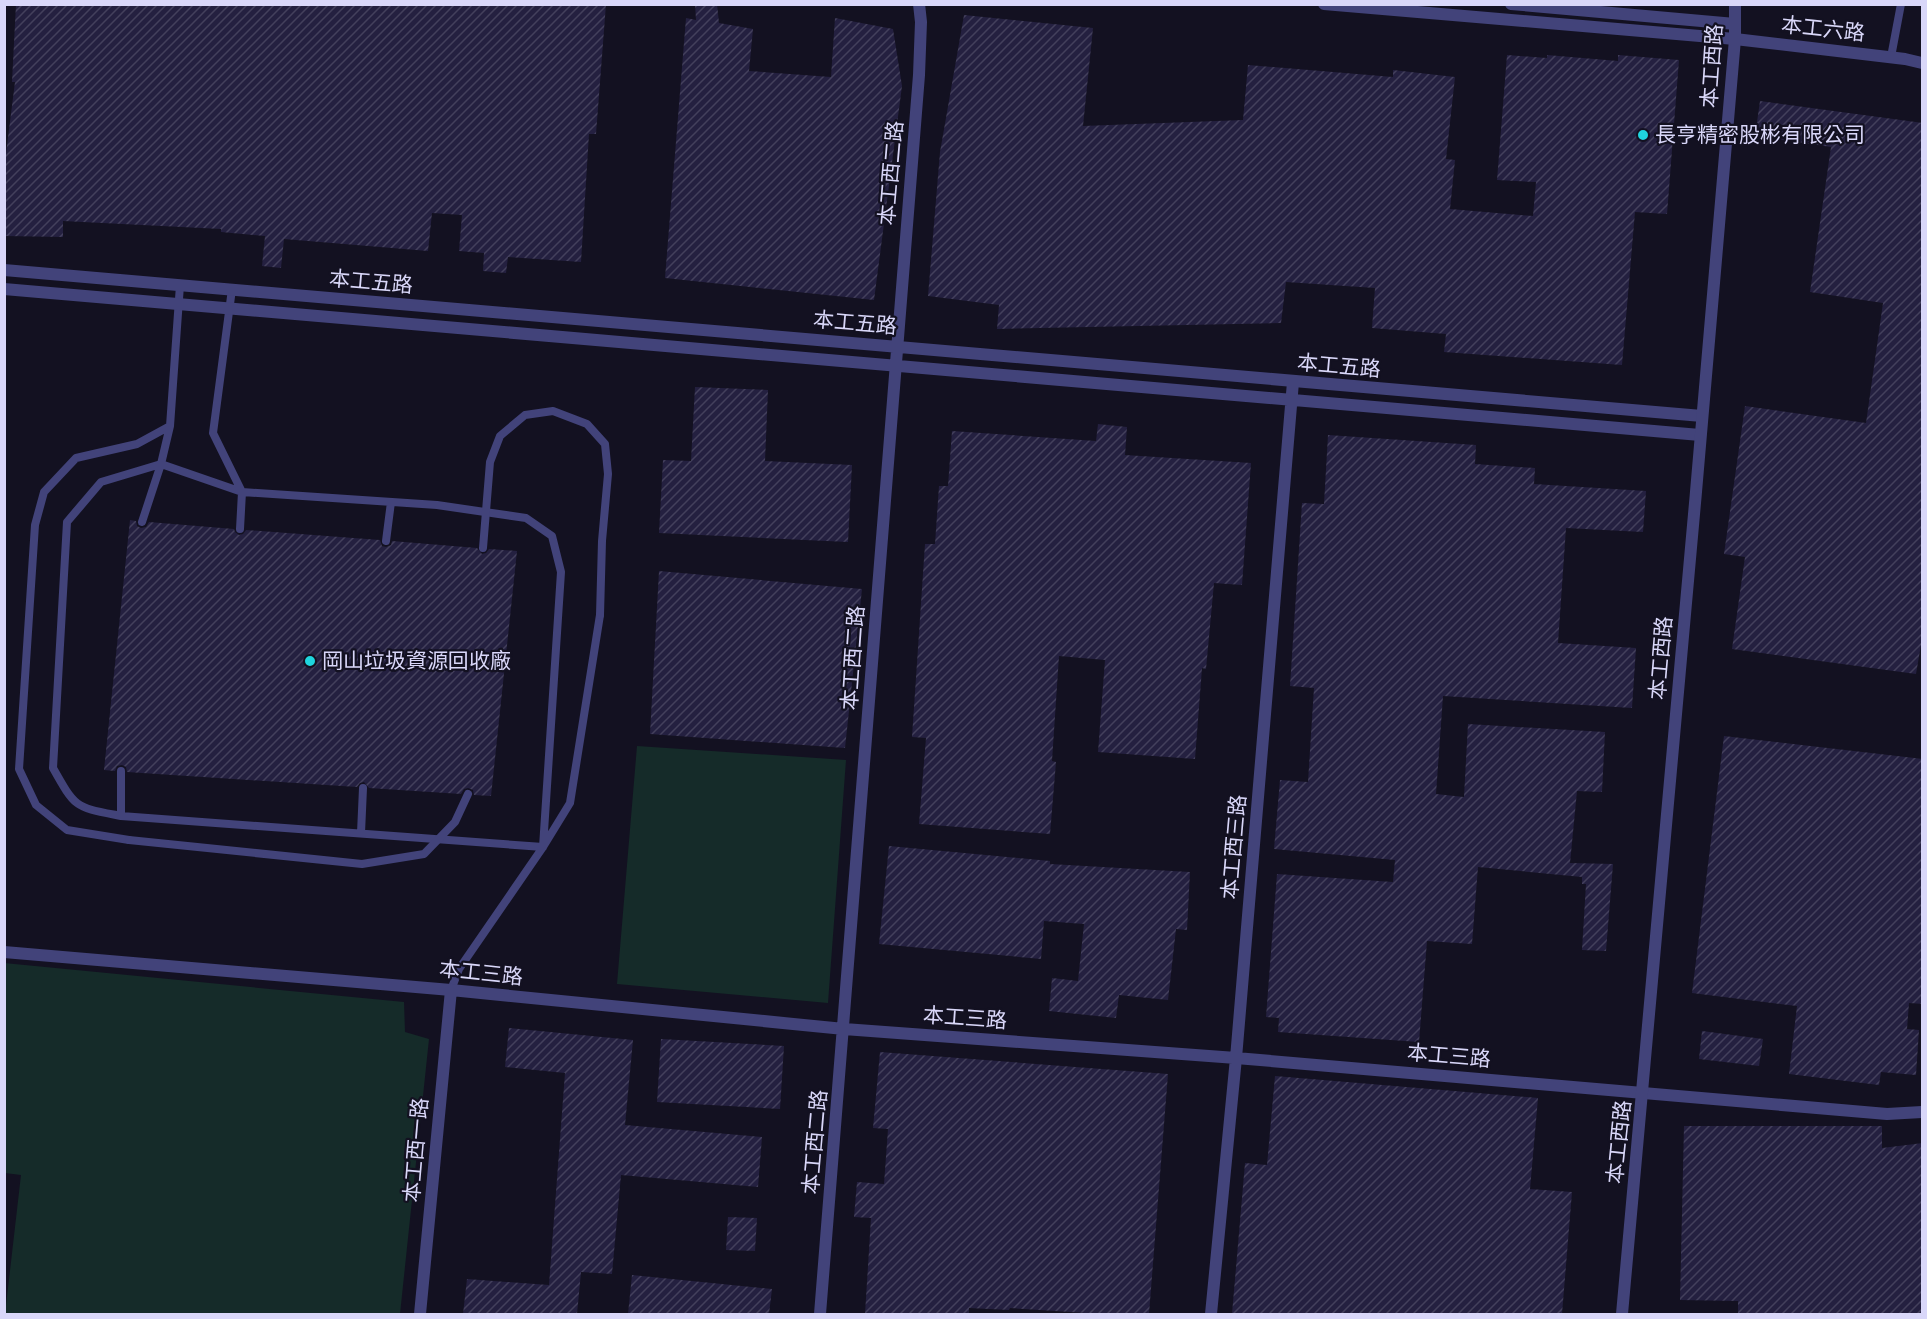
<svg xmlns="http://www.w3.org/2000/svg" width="1927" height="1319" font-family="Karla,'Noto Sans TC',sans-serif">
<defs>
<pattern id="building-hatch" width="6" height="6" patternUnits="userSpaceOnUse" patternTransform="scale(1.5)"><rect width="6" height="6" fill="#242040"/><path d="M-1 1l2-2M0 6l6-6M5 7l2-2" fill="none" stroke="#43405c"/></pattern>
</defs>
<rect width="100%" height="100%" fill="#131121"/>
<!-- green -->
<path fill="#152b29" d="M637,746L846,760L828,1003L617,984Z
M4,963L404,1002L405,1032L429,1039L400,1314H5L21,1175L5,1173Z"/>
<!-- building -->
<path fill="url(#building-hatch)" d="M16,4H606L596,134H589L581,262L508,257L506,273L483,271L484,253L459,251L462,215L432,213L428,251L284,239L281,268L262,266L265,236L221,232V229L63,221V237L4,236V169L15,82H12Z
M695,4H717L719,23L753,29L749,71L831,77L835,18L893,29L902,86L874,300L665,278L686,18L696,20Z
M964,15L1093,28L1083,126L1243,120L1248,65L1393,77V70L1455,77L1446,159L1455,160L1450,209L1533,216L1536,182L1497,180L1507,55L1547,58V55L1618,61V55L1679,60L1667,214L1635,212L1622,365L1444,352L1446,334L1372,328L1375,288L1286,282L1281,323L997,329L999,305L928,296L940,152Z
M1760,101L1923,123V633L1916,674L1732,649L1745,557L1724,554L1745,406L1866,423L1883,303L1810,292L1831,147L1755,136Z
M695,387L768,390L765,461L852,465L848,542L659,533L663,460L691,461Z
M1098,424L1127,427L1125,455L1251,463L1242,585L1214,583L1206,669L1202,668L1195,759L1098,752L1105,660L1059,656L1052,761L1056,762L1050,834L919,824L926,738L912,737L925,544H935L939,486H948L952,431L1096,441Z
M1328,435L1476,445L1475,464L1535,468L1534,484L1646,491L1643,532L1566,528L1558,643L1636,648L1632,708L1443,696L1436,794L1464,797L1468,724L1605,732L1602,792L1577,791L1570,863L1613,864L1606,951L1582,950L1586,884H1582V877L1478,867L1472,944L1427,941L1419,1042L1278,1032L1279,1018L1266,1017L1277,874L1393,882L1395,860L1274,849L1280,780L1308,782L1314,688L1290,686L1302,503L1324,504Z
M130,520L136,521L137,526L141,528L146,527L149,522L234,529L235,532L239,535L243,534L246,530L380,540L382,546L386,547L391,545L392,541L477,548L482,554L486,553L489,549L517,551L491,796L474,795L473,790L468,788L464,789L461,794L369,788L364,782L360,783L357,787L127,772L126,767L122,765L117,766L115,771L104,770Z
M659,571L862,589L845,748L650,734Z
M1724,736L1923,759V1004L1909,1003L1907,1029L1919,1030L1916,1075L1881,1072L1879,1085L1789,1074L1797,1006L1692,993Z
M889,846L1050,861V864L1190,872L1187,930L1176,929L1168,1000L1119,995L1116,1018L1049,1011L1052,978L1078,981L1084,924L1044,921L1041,959L879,944Z
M509,1028L633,1040L625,1125L762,1137L758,1187L621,1175L612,1274L581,1272L577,1314H463L467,1279L549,1285L565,1073L505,1067Z
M1702,1031L1763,1039L1759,1066L1699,1059Z
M661,1039L784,1046L780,1109L657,1102Z
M880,1052L1168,1074L1149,1314H1101L1010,1308L1009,1310L969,1308V1314H865L871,1218L854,1217L857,1182L884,1184L888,1129L873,1128Z
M1275,1076L1538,1098L1530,1189L1572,1192L1562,1314H1232L1245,1163L1267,1165Z
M1684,1126H1882V1148L1923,1143V1314H1738V1301L1680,1300Z
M728,1217L757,1218L755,1251L726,1250Z
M632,1275L772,1289L769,1314H628Z"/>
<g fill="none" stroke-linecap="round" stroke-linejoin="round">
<!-- service -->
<path stroke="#42437a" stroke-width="8" d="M1891,57L1901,4
M232,289L213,433L242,492L240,529
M161,464L242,492L437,505L526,518L552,536L561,572L543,847L121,816C75,807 76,809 53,768L67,522L101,482Z
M142,522L161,464L170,426
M386,541L391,502
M121,816V771
M361,833L363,788
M129,840L67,830L36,805L19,769L35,525L44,492L76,458L137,444L170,426L180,285
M451,990L459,969L543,847L570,803L600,615"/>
<!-- minor -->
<path stroke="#42437a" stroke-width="12" d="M1324,4L1735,39L1905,59L1922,63
M1511,4L1735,24
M4,270L1702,416
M4,289L1700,435
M4,952L451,990L844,1029L1236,1058L1887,1114L1922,1112
M420,1314L451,990
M820,1314L919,75L921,22L919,4
M1211,1314L1236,1058L1293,382"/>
<!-- tertiary -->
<path stroke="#42437a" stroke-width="12" d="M1622,1314C1663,890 1698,464 1735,39V4"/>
<!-- service-bridge -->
<path stroke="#42437a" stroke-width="8" d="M483,548L490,462L500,436L525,415L553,411L587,424L605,444L608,474L602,541L600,615
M129,840L362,864L424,854L455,822L468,794"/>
</g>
<!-- markers -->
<g fill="#1fd5de" stroke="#131121" stroke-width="2">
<circle cx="1643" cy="135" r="6"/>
<circle cx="310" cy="661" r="6"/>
</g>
<g text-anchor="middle" stroke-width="4.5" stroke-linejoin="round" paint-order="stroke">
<!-- street labels -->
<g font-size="21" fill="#d9d7f9" stroke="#131121">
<text transform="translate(1823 29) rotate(6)" y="7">本工六路</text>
<text transform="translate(1712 66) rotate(-86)" y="7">本工西路</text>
<text transform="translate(891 173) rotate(-85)" y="7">本工西二路</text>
<text transform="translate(371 282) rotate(5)" y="7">本工五路</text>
<text transform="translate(855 323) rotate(5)" y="7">本工五路</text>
<text transform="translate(1339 366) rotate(5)" y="7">本工五路</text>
<text transform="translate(853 658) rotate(-86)" y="7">本工西二路</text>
<text transform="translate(1661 658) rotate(-85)" y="7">本工西路</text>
<text transform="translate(1234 847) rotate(-85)" y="7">本工西三路</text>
<text transform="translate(481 973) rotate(6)" y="7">本工三路</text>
<text transform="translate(965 1018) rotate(4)" y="7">本工三路</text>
<text transform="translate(1449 1056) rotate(5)" y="7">本工三路</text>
<text transform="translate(815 1142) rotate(-85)" y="7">本工西二路</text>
<text transform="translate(1619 1142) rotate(-84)" y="7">本工西路</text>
<text transform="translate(416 1150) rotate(-85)" y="7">本工西一路</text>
</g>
<!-- poi labels -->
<g font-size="21" fill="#d9d7f9" stroke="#131121" text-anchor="start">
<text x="1655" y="142">長亨精密股彬有限公司</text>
<text x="322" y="668">岡山垃圾資源回收廠</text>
</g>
</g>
<!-- border -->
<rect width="1927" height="1319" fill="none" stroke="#d9d7f9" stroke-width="12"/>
</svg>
